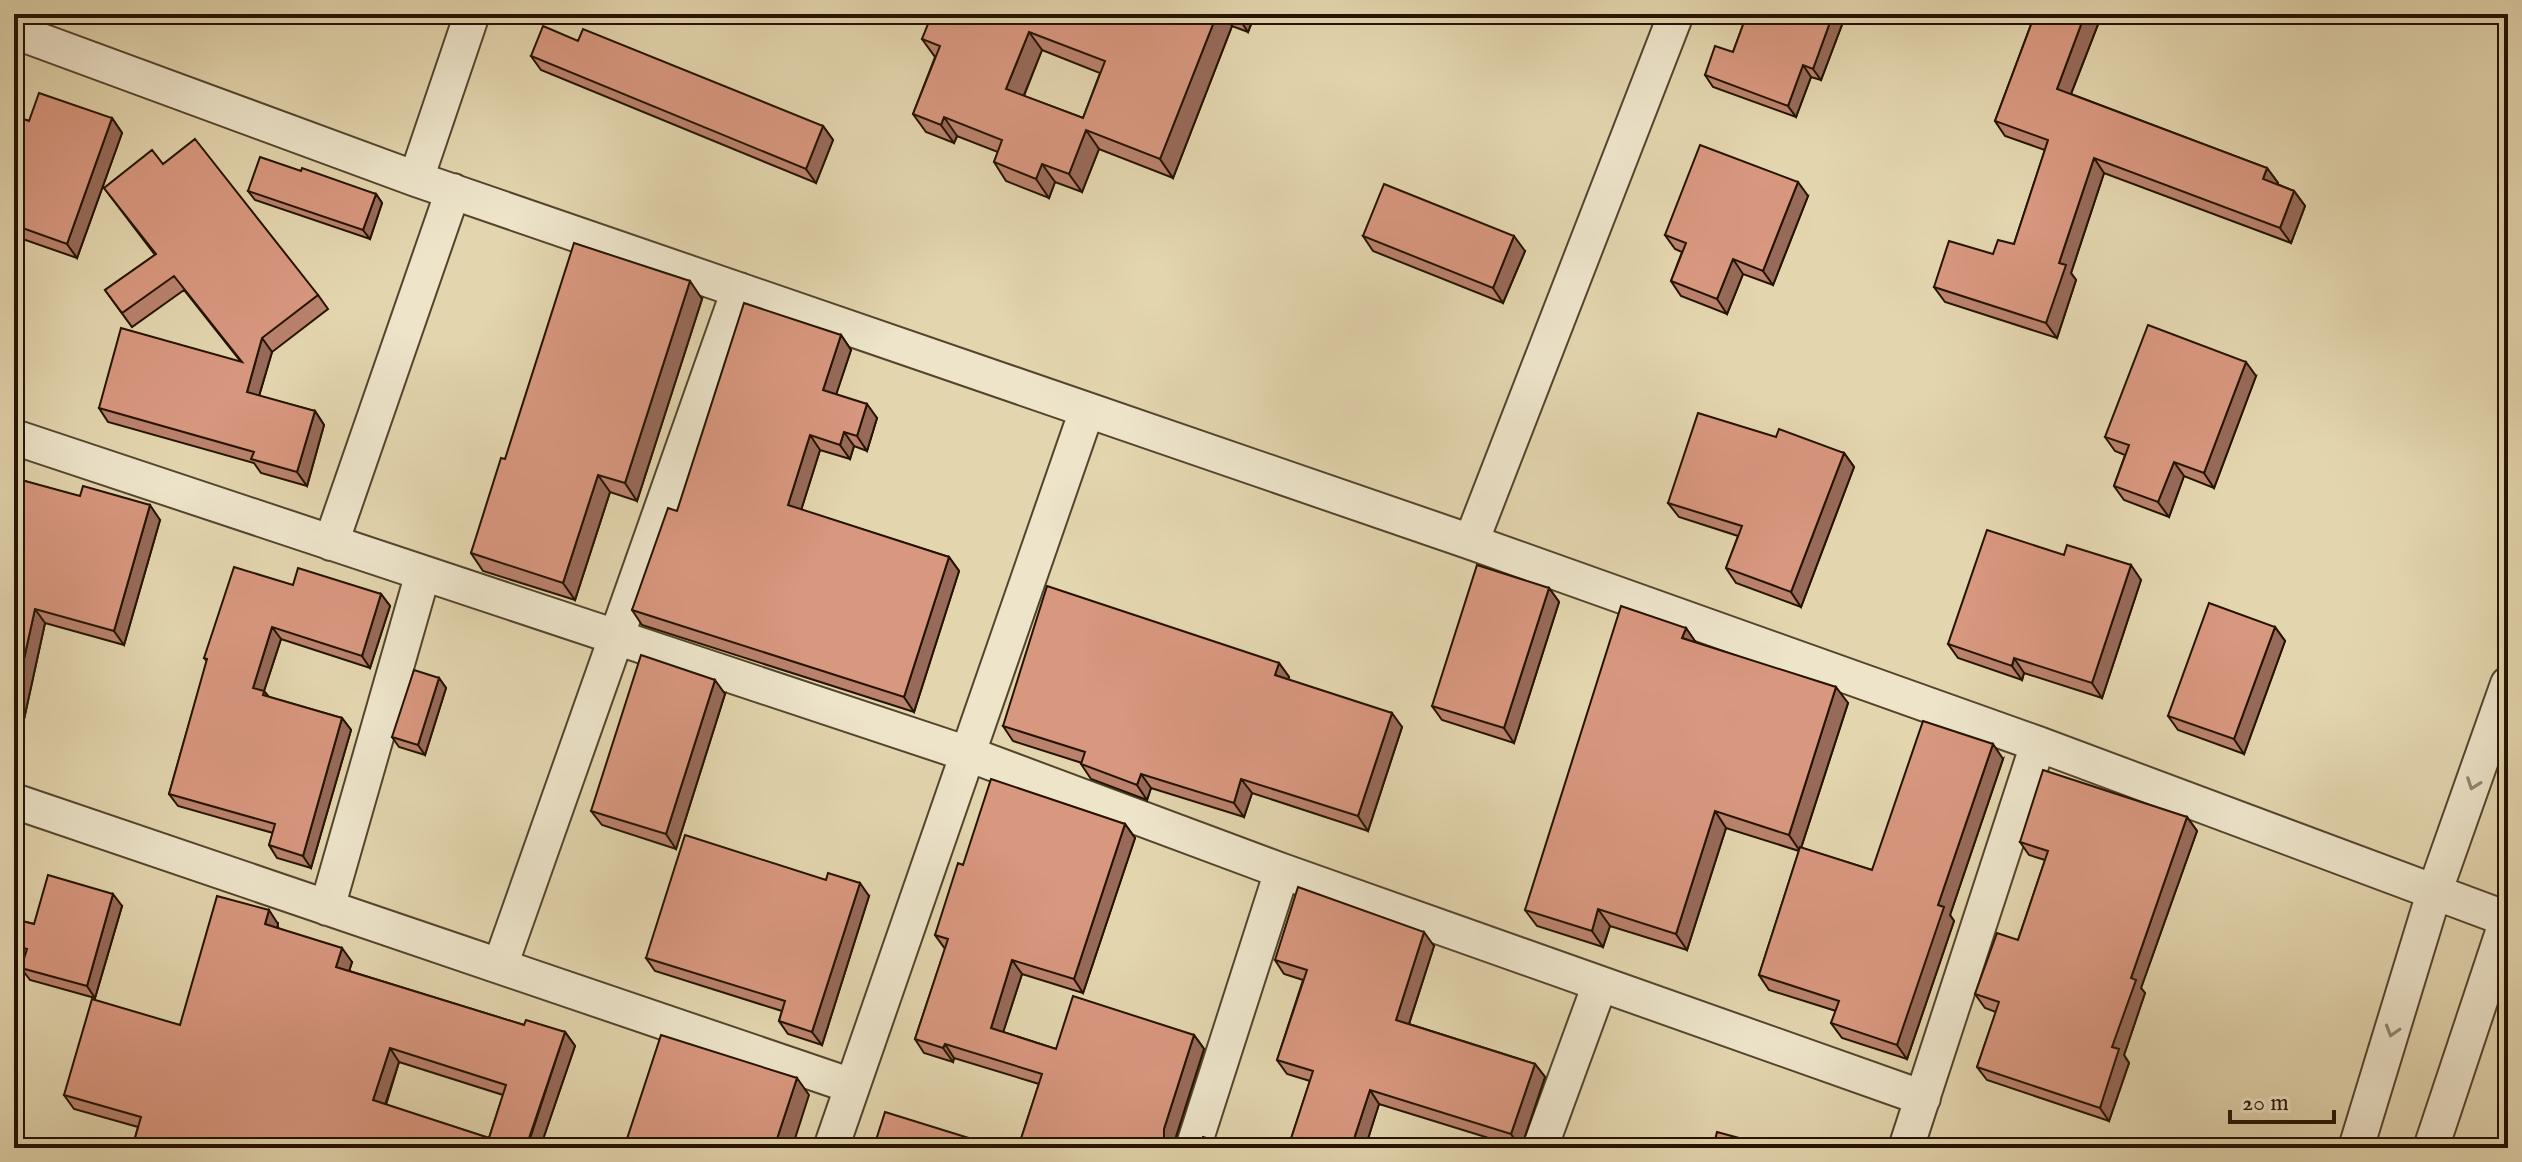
<svg xmlns="http://www.w3.org/2000/svg" width="2522" height="1162" font-family="'IM FELL English',serif">
<rect width="100%" height="100%" fill="#e3d5ae"/>
<filter id="stains"><feTurbulence type="fractalNoise" baseFrequency=".0025" numOctaves="4"/><feColorMatrix values="0 0 0 0 .2 0 0 0 0 .09 0 0 0 0 .02 0 0 0 .5 -.17"/></filter>
<radialGradient id="worn" r=".72"><stop offset=".6" stop-color="#630" stop-opacity="0"/><stop offset="1" stop-color="#630" stop-opacity=".3"/></radialGradient>
<g fill="none" stroke-linecap="round" stroke-linejoin="round">
<!-- minor casing -->
<g stroke="#54442c" stroke-width="38">
<path id="minor" d="M14,31L416,179L1471,542L2038,744L2507,919
M416,179L472,14
M14,437L968,754L1282,871L1923,1098
M1471,542L1676,14
M331,543L453,191
M14,801L852,1086
M327,908L423,573
M500,966L739,290
M831,1148L1087,410
M1193,1148L1282,871
M1540,1148L1600,984
M1906,1148L2038,744
M2356,1148L2434,893L2508,684
M2431,1148L2508,917"/>
</g>
<!-- minor -->
<use href="#minor" stroke="#ede4ca" stroke-width="34"/>
</g>
<!-- wall -->
<path fill="#ba826d" stroke="#251300" stroke-width="2" fill-rule="evenodd" d="M952,14H1255L1248,32L1232,26L1173,178L1099,149L1082,192L1055,182L1049,198L1006,181L994,162L998,152L957,136L954,143L926,132L913,114L935,57L922,39L951,17ZM1042,50L1100,73L1083,118L1024,96Z
M1747,14H1846L1821,80L1811,77L1796,117L1713,87L1705,75L1733,52Z
M2035,14H2102L2071,94L2267,168L2278,183L2277,184L2294,191L2305,206L2291,243L2104,173L2071,273L2076,280L2057,338L1945,302L1934,287L2014,244L2045,150L2005,136L1995,121Z
M578,41L823,126L833,140L816,183L541,70L531,56Z
M14,116L29,121L112,118L122,133L77,258L14,236Z
M163,164L318,295L328,309L272,352L259,396L315,411L324,425L307,486L261,473L254,463L108,422L99,408L241,362L184,290L132,327L105,290L155,255L104,188Z
M301,171L376,194L382,203L370,239L255,200L248,191Z
M1808,196L1773,285L1743,274L1727,314L1681,296L1671,281L1682,252L1675,249L1665,235Z
M1363,236L1525,251L1503,303L1373,251Z
M702,299L637,501L610,492L575,600L483,571L471,553L505,459Z
M841,335L851,350L836,394L877,418L867,451L854,446L850,459L820,450L801,510L949,557L959,571L914,712L642,625L632,610L677,511Z
M2256,376L2214,488L2184,476L2169,517L2124,500L2114,486L2125,455L2115,451L2105,437Z
M1776,437L1844,453L1854,467L1801,607L1736,583L1726,568L1738,536L1679,517L1668,503Z
M14,478L160,520L124,645L45,623L21,733L14,732Z
M2064,555L2141,580L2102,698L2024,673L2022,680L1958,658L1948,644Z
M293,585L381,594L390,606L370,668L281,639L264,691L269,697L342,718L351,730L311,868L277,858L269,845L273,833L178,806L169,794L207,661L204,658Z
M1549,588L1559,602L1514,743L1442,720L1432,706Z
M2275,627L2285,641L2244,754L2178,730L2168,716Z
M1686,628L1696,643L1848,703L1801,848L1872,870L2003,759L1950,915L1954,921L1907,1059L1842,1038L1831,1023L1836,1011L1769,990L1759,975L1799,851L1726,828L1687,950L1610,926L1603,947L1537,926L1525,910Z
M1279,663L1289,677L1288,680L1402,727L1368,831L1252,793L1244,817L1151,788L1147,800L1091,779L1081,764L1082,763L1013,741L1003,726Z
M439,678L446,688L425,755L399,747L392,737Z
M725,694L676,849L602,825L591,811Z
M2187,817L2197,831L2141,988L2145,993L2124,1055L2129,1063L2109,1121L1987,1080L1977,1067L1996,1012L1985,1008L1975,994L2018,940L2045,860L2029,855L2020,842Z
M1125,824L1135,838L1083,993L1022,974L1003,1032L1056,1049L1194,1035L1204,1049L1174,1143V1148H1018L1039,1084L954,1058L953,1062L924,1053L915,1039L945,949L935,935L963,865Z
M869,896L822,1045L788,1034L779,1021L782,1011L655,971L646,958Z
M122,906L95,998L30,980L21,968L24,958L14,955V919L34,924Z
M278,924V928L352,962L349,971L524,1025L565,1032L575,1046L540,1148H134L133,1145L138,1127L74,1109L64,1095L180,1025ZM399,1062L503,1095L489,1138L386,1105Z
M1434,946L1409,1024L1535,1064L1545,1077L1521,1148L1379,1104L1365,1148H1288L1310,1081L1287,1074L1277,1060L1303,980L1284,974L1275,960Z
M876,1140L1002,1148H882Z"/>
<!-- shaded-wall -->
<path fill="#976a59" stroke="#251300" stroke-width="2" d="M1217,14H1224L1232,26L1173,178L1160,159Z
M1236,14H1255L1248,32Z
M1833,14H1846L1821,80L1813,69Z
M2085,14H2102L2067,104L2057,89Z
M1029,32L1042,50L1019,107L1006,89Z
M1803,65L1811,77L1796,117L1788,106Z
M944,117L957,136L954,143L941,125Z
M112,118L122,133L77,258L67,244Z
M823,126L833,140L816,183L806,169Z
M1086,130L1099,149L1082,192L1069,174Z
M2094,158L2104,173L2071,273L2076,280L2057,338L2046,323L2059,263Z
M1042,164L1055,182L1049,198L1036,179Z
M2267,168L2278,183L2274,194L2263,179Z
M1798,182L1808,196L1773,285L1763,271Z
M2294,191L2305,206L2291,243L2280,228Z
M376,194L382,203L370,239L363,230Z
M1514,236L1525,251L1503,303L1493,288Z
M1733,259L1743,274L1727,314L1717,299Z
M690,281L702,299L637,501L625,483Z
M841,335L851,350L833,404L823,390Z
M262,338L272,352L256,406L247,392Z
M2246,362L2256,376L2214,488L2204,473Z
M867,404L877,418L867,451L857,436Z
M315,411L324,425L307,486L297,472Z
M844,432L854,446L850,459L840,445Z
M810,435L820,450L798,520L788,505Z
M1844,453L1854,467L1801,607L1791,592Z
M2174,462L2184,476L2169,517L2158,502Z
M598,475L610,492L575,600L563,583Z
M150,505L160,520L124,645L114,631Z
M949,557L959,571L914,712L904,697Z
M2131,565L2141,580L2102,698L2092,683Z
M1549,588L1559,602L1514,743L1504,728Z
M381,594L390,606L370,668L362,656Z
M35,609L45,623L21,733L14,724V704Z
M272,627L281,639L264,691L273,703L253,688Z
M2275,627L2285,641L2244,754L2234,739Z
M1686,628L1697,644L1682,638Z
M2014,658L2024,673L2022,680L2012,666Z
M1279,663L1289,677L1285,690L1275,675Z
M439,678L446,688L425,755L418,745Z
M715,680L725,694L676,849L666,834Z
M1836,687L1848,703L1800,851L1789,835Z
M1392,713L1402,727L1368,831L1358,816Z
M342,718L351,730L311,868L303,856Z
M1993,744L2003,759L1950,915L1954,921L1907,1059L1897,1045L1938,905Z
M1141,774L1151,788L1147,800L1137,785Z
M1241,779L1252,793L1244,817L1234,803Z
M1715,811L1726,828L1687,950L1676,934Z
M2187,817L2197,831L2141,988L2145,993L2124,1055L2129,1063L2109,1121L2100,1108L2112,1047L2131,978Z
M1125,824L1135,838L1083,993L1074,979Z
M860,883L869,896L822,1045L812,1032Z
M113,894L122,906L95,998L87,986Z
M1598,909L1610,926L1603,947L1592,931Z
M269,910L278,924L275,938L265,924Z
M1424,932L1434,946L1406,1033L1396,1020Z
M342,948L352,962L346,981L336,967Z
M1012,960L1022,974L1000,1042L991,1028Z
M565,1032L575,1046L540,1148H527Z
M1194,1035L1204,1049L1174,1143V1148H1169L1164,1138V1129Z
M945,1044L954,1058L953,1062L943,1048Z
M390,1048L399,1062L382,1114L373,1100Z
M1535,1064L1545,1077L1521,1148L1511,1134Z
M797,1078L809,1095L792,1148H774Z
M1370,1090L1379,1104L1365,1148H1351Z"/>
<!-- building -->
<path fill="#d8977f" stroke="#251300" stroke-width="2" fill-rule="evenodd" d="M932,14H942L951,17L952,14H1217L1160,159L1086,130L1069,174L1042,164L1036,179L994,162L1002,140L944,117L941,125L913,114L940,46L922,39ZM1029,32L1105,61L1083,118L1006,89Z
M1747,14H1833L1813,69L1803,65L1788,106L1705,75L1715,46L1733,52Z
M2035,14H2085L2057,89L2267,168L2263,179L2294,191L2280,228L2094,158L2059,263L2066,265L2046,323L1934,287L1949,241L1993,254L1998,240L2014,244L2048,140L1995,121Z
M543,26L578,41L583,29L823,126L806,169L531,56Z
M39,93L112,118L67,244L14,225V116L29,121Z
M195,139L318,295L262,338L247,392L315,411L297,472L251,459L254,452L99,408L121,328L242,362L174,276L122,313L105,290L156,254L104,188L152,150L163,164Z
M1700,145L1798,182L1763,271L1733,259L1717,299L1671,281L1686,243L1665,235Z
M260,157L301,171L302,168L376,194L363,230L248,191Z
M1384,184L1514,236L1493,288L1363,236Z
M574,243L690,281L625,483L598,475L563,583L471,553L501,458L505,459Z
M744,303L841,335L823,390L867,404L857,436L844,432L840,445L810,435L788,505L949,557L904,697L632,610L668,508L677,511Z
M2148,325L2246,362L2204,473L2174,462L2158,502L2114,486L2129,445L2105,437Z
M1698,413L1776,437L1779,429L1844,453L1791,592L1726,568L1742,526L1668,503Z
M14,478L80,496L83,486L150,505L114,631L35,609L14,704Z
M1987,530L2064,555L2067,545L2131,565L2092,683L2014,658L2012,666L1948,644Z
M1477,565L1549,588L1504,728L1432,706Z
M234,567L293,585L298,568L381,594L362,656L272,627L253,688L264,691L263,695L342,718L303,856L269,845L275,824L169,794L207,659L204,658Z
M1047,586L1279,663L1275,675L1392,713L1358,816L1241,779L1234,803L1141,774L1137,785L1081,764L1085,752L1003,726Z
M2209,603L2275,627L2234,739L2168,716Z
M1621,606L1686,628L1682,638L1836,687L1789,835L1715,811L1676,934L1598,909L1592,931L1525,910Z
M641,655L715,680L666,834L591,811Z
M414,670L439,678L418,745L392,737Z
M1923,721L1993,744L1938,905L1944,907L1897,1045L1831,1023L1839,1001L1759,975L1800,847L1872,870Z
M2043,770L2187,817L2131,978L2136,980L2112,1047L2119,1049L2100,1108L1977,1067L1999,1002L1975,994L1997,933L2018,940L2048,851L2020,842Z
M991,779L1125,824L1074,979L1012,960L991,1028L1056,1049L1073,996L1194,1035L1164,1129V1138L1170,1148H1018L1042,1074L945,1044L943,1048L915,1039L948,939L935,935L958,863L963,865Z
M685,835L826,880L828,873L860,883L812,1032L779,1021L785,1001L646,958Z
M48,875L113,894L87,986L21,968L27,949L14,946V919L34,924Z
M1298,887L1424,932L1396,1020L1535,1064L1511,1134L1370,1090L1351,1148H1288L1313,1071L1277,1060L1307,970L1275,960Z
M217,896L269,910L265,924L342,948L336,967L524,1025L526,1020L565,1032L526,1147L522,1146L521,1148H142L133,1145L141,1117L64,1095L92,999L180,1025ZM390,1048L506,1085L489,1138L373,1100Z
M661,1035L797,1078L774,1148H624Z
M885,1112L1001,1148H900L876,1140Z
M1717,1132L1776,1148H1713Z
M1203,1137L1237,1148H1197Z"/>
<!-- one-way arrows -->
<defs><path id="oneway-chevron" d="M-2-3.5L2.5 0L-2 3.5" fill="none" stroke-width="1.6" stroke-linecap="round" stroke-linejoin="round" transform="scale(2)"/></defs>
<g stroke="#93866f">
<use href="#oneway-chevron" transform="translate(2473 784) rotate(110)"/>
<use href="#oneway-chevron" transform="translate(2392 1031) rotate(107)"/>
</g>
<!-- margin -->
<rect width="2522" height="1162" fill="none" stroke="#e3d5ae" stroke-width="48"/>
<rect x="16" y="16" width="2490" height="1130" fill="none" stroke="#251300" stroke-width="4"/>
<rect x="24" y="24" width="2474" height="1114" fill="none" stroke="#251300" stroke-width="2"/>
<!-- scale -->
<path d="M2230 1110v12h104v-12" fill="none" stroke="#251300" stroke-width="4"/>
<text x="2242" y="1110" font-size="24" fill="#251300" stroke="#ede4ca" stroke-width="6" paint-order="stroke">20 m</text>
<rect width="100%" height="100%" filter="url(#stains)"/>
<rect width="100%" height="100%" fill="url(#worn)"/>
</svg>
